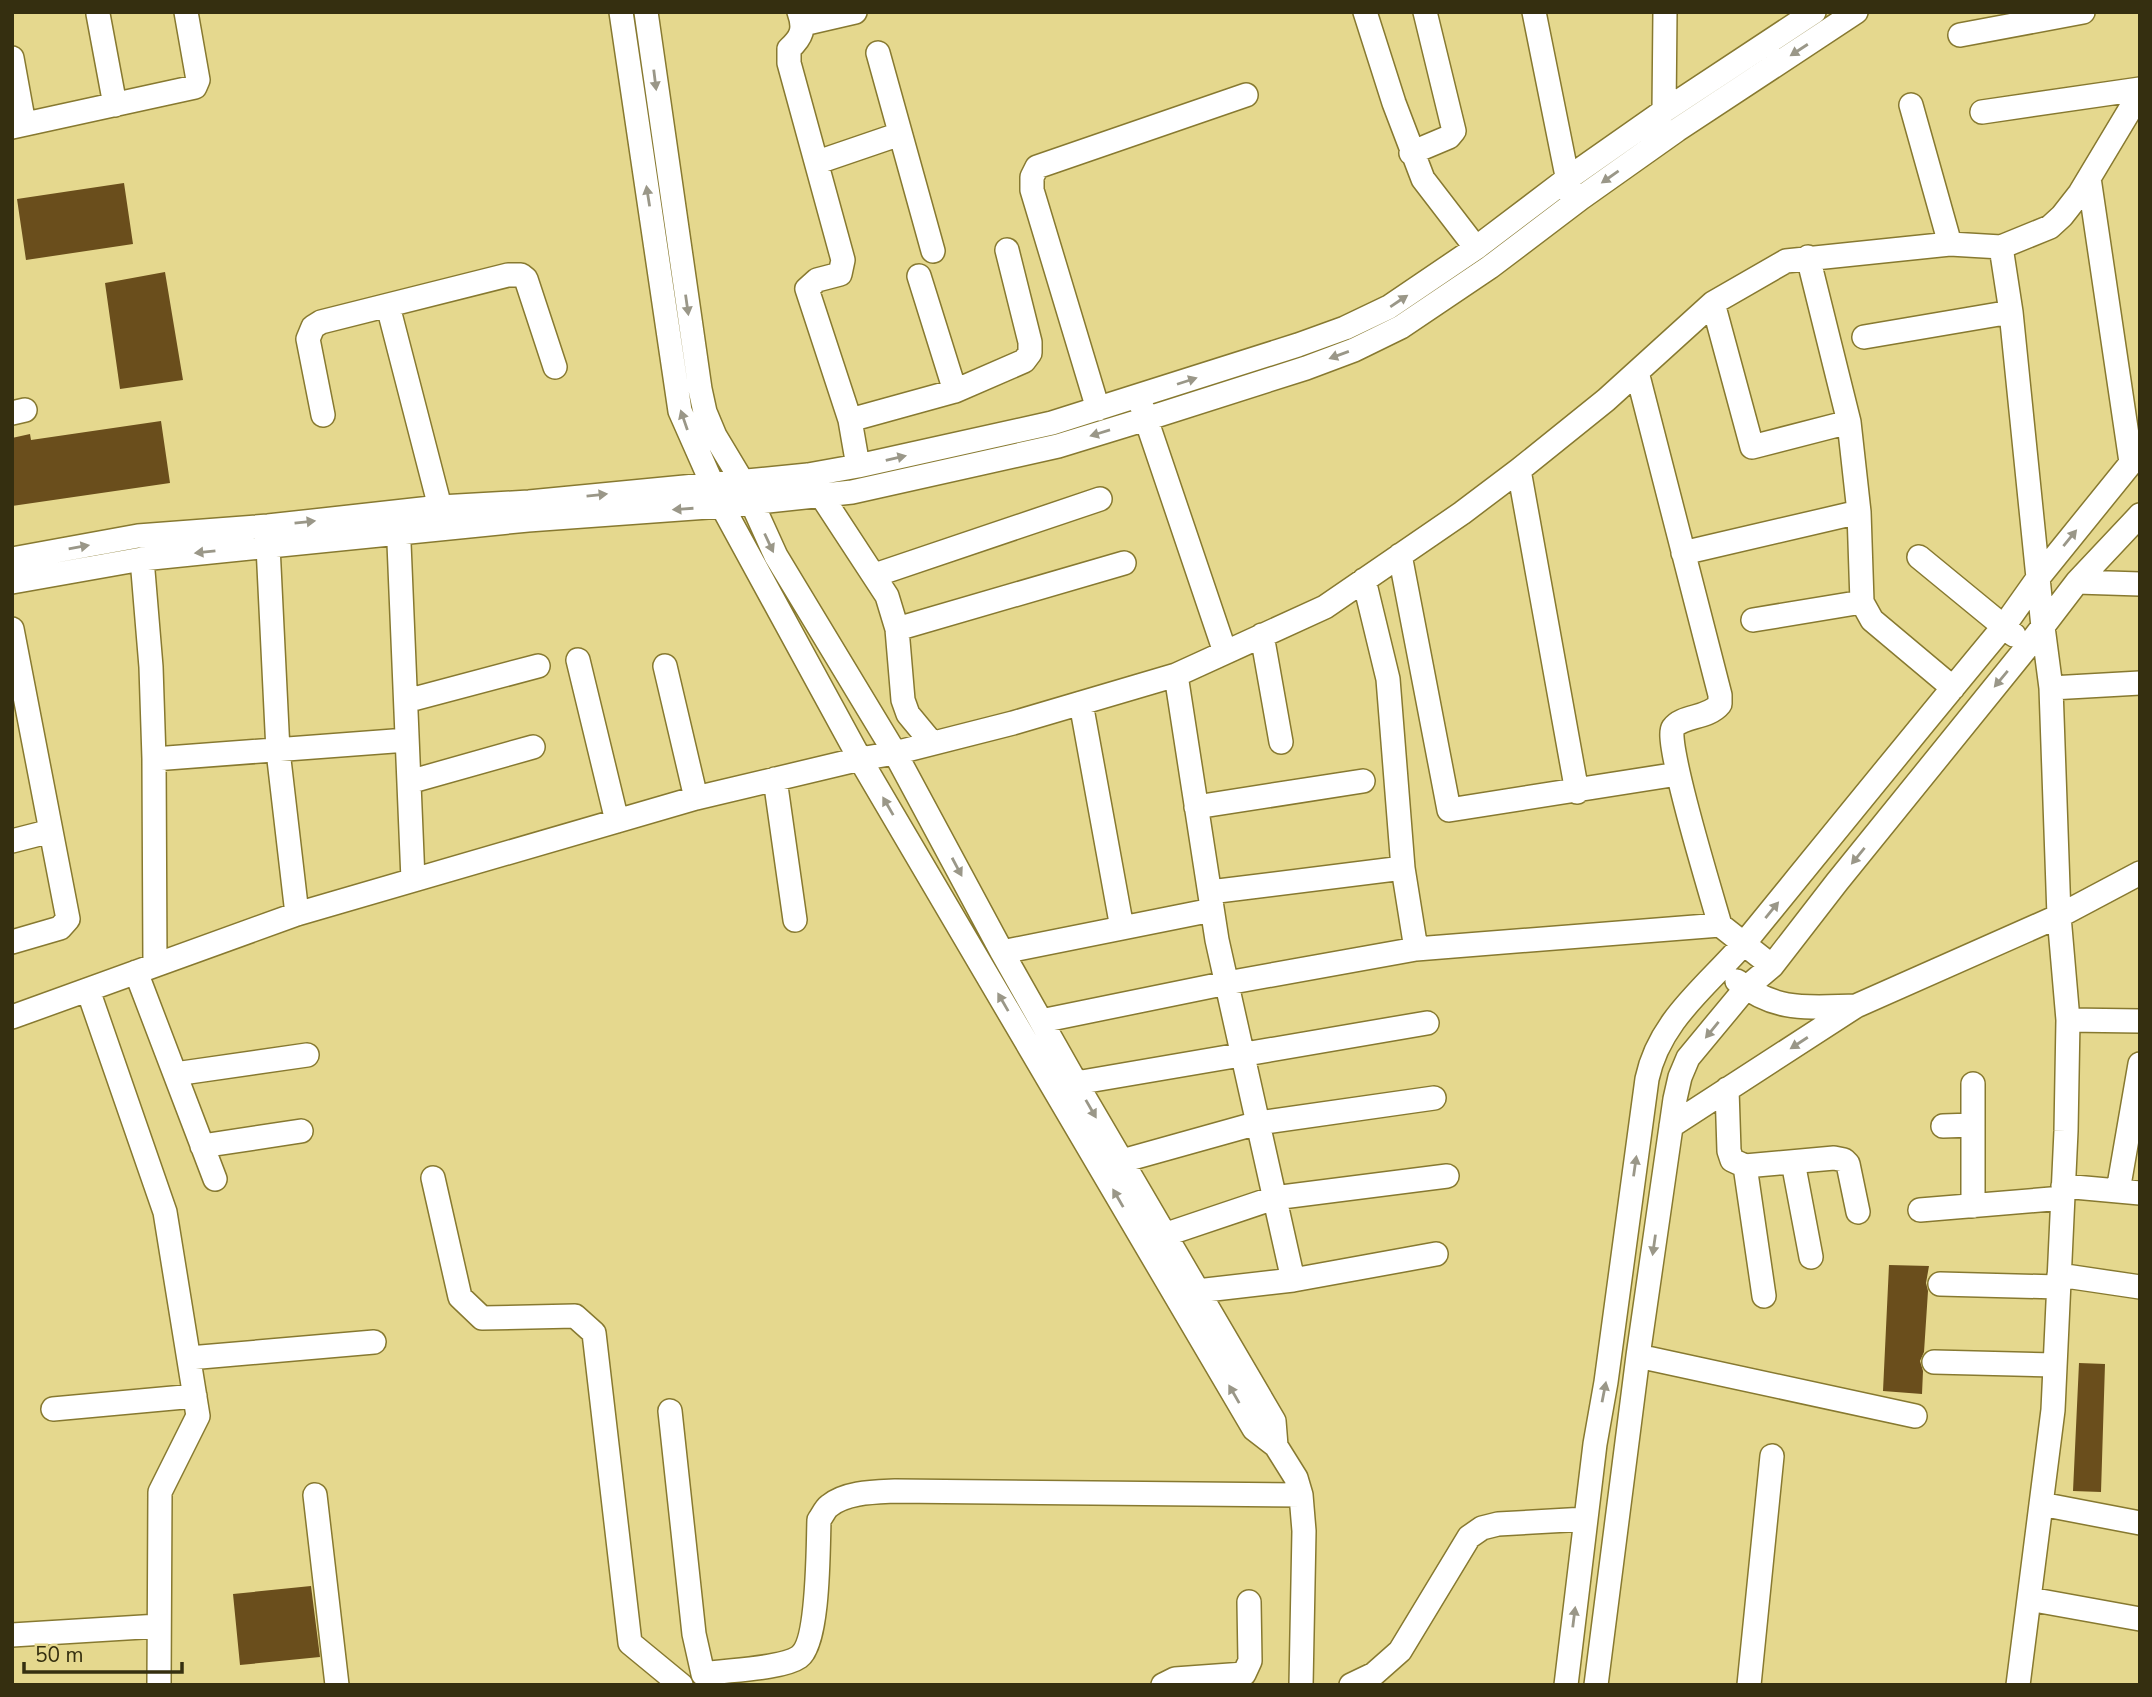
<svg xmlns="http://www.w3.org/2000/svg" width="2152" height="1697" font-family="'Nunito Sans',sans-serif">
<rect width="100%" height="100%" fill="#e5d88e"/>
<!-- building -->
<path fill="#6a4e1c" d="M124,183L133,244L26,260L17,199Z
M165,272L183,380L120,389L105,283Z
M161,421L170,483L12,506V438L30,434L31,440Z
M1889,1265L1929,1266L1926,1283L1928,1291L1924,1352L1920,1361L1923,1371L1922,1394L1883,1391Z
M2079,1363L2105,1364L2101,1492L2073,1491Z
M311,1586L320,1657L240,1665L233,1594Z"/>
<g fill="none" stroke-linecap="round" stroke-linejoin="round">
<!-- minor casing -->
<g stroke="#877930" stroke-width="26">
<path id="minor" d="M621,12L680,411L722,506L860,759L1254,1429L1276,1446L1296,1478L1301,1495L1304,1531L1301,1685
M646,12L700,389L705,412L715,436L742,481L776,556L895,753L1002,952L1076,1083L1274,1421L1276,1446
M799,12C805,29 802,37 789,49V63L843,260L840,274L817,280L807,289L850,420L858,466
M1365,12L1394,103L1423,179L1476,248
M1534,12L1570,191
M98,14L115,105
M803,24L855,12
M1960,35L2083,12
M878,53L933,251
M12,58L24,124
M1911,105L1950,244
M1664,111L1665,12
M1982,112L2140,89
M12,127L195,87L198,80L186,12
M1411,153L1449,137L1454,131L1425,12
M818,162L900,134
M2089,178L2131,462
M2001,247L2011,312L2043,627L2051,688L2059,916L2068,1020L2066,1131L2053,1410L2018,1685
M919,276L955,391
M1713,303L1752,447L1849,422L1808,257
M388,306L440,507L442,523
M1864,337L2011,312
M1637,372L1720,695V704C1708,719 1682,715 1673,728C1664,741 1713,900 1720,925
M1142,407L1225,652
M1098,409L1032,190V177L1037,167L1246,95
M12,413L25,410
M323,415L308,339L313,327L321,322L508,275H521L526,279L555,367
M850,420L955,391L1024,361L1030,353V342L1007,250
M1849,422L1859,512L1862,602L1872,620L1953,688
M1519,470L1577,792
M815,486L887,596L897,629L903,700L908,714L932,743
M398,519L413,880
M268,546L278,751L297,914
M1683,553L1859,512
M1400,555L1449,810L1678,774
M1919,557L2014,635
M12,559L138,536L268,526L440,507L529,502L808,475L858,466L1052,423L1298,345L1345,328L1389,307L1476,248L1567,179L1664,111L1814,12
M142,559L151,667L154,759L155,965
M875,575L1100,499
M1364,580L1388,679L1403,868L1416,949
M12,582L142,559L528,520L722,506L852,492L1058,446L1146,419L1306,368L1354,350L1401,327L1490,267L1581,198L1677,130L1856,12
M2077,582L2140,584
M1753,620L1862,602
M12,629L68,919L60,928L12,942
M897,629L1124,563
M1262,635L1281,742
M578,660L617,821
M665,666L696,798
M1176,675L1217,940L1293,1280
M2051,688L2140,683
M406,701L538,666
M1081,703L1122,928
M154,759L407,740
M775,779L795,920
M409,782L533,747
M1196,807L1363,781
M12,841L51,831
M1210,892L1403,868
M1002,952L1212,910
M136,972L215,1179
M1737,981C1777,1013 1809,1007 1856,1006
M88,990L165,1212L198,1416L160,1492L159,1685
M12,1017L297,914L696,798L860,759L895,753L1013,723L1176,675L1325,607L1462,513L1519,470L1606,400L1713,303L1786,261L1950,244L2001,247L2050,227L2062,216L2080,193L2140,93
M2068,1020L2140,1021
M1041,1021L1227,983L1416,949L1720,925L1772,966
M175,1074L307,1055
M1076,1083L1427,1023
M1973,1084V1206
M1727,1089L1729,1151L1732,1160L1745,1166L1834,1158L1844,1160L1848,1164L1858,1212
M1671,1126L1856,1006L2059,916L2140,873
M1943,1126L1973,1125
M202,1146L301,1131
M1122,1161L1258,1123L1434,1098
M1793,1162L1811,1257
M1745,1166L1764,1296
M433,1178L460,1297L482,1318L575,1316L594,1333L630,1643L681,1685
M2063,1186L2140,1193
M2118,1191L2140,1064
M1920,1210L2063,1198
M1164,1235L1274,1198L1447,1176
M2059,1275L2140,1287
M1940,1284L2058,1287
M1197,1291L1293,1280L1436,1254
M1638,1356L1915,1416
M189,1358L374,1342
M1934,1362L2055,1365
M53,1409L195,1396
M670,1411L694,1634L703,1674C726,1670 782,1669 799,1657C819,1643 818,1547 819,1520C822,1516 825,1509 829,1506C846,1492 875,1492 895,1491L1301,1495
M315,1495L337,1685
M2041,1504L2140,1523
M2029,1599L2140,1619
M12,1635L159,1626
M1163,1685L1175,1679L1244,1674L1250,1661L1249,1602
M1351,1685L1374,1674L1400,1651L1469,1537L1482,1528L1498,1524L1586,1519
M1566,1685L1595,1444L1606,1382L1647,1079C1660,1017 1712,983 1751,935C1835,832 1919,728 2004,626L2038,578L2140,452
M1596,1685L1638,1356L1675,1099L1680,1077L1688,1058L1746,988L1772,966L1837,882L2028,646L2077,582L2140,515
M1749,1685L1772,1456"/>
</g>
<!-- minor -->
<use href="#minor" stroke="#fff" stroke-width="23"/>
</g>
<!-- one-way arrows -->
<defs><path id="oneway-solid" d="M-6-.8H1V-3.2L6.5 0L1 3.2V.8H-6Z" transform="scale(1.75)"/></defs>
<g fill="#9a9788">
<use href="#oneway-solid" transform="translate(1799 50) rotate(147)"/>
<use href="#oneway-solid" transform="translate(655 80) rotate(83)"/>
<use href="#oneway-solid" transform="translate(1610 177) rotate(145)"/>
<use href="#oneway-solid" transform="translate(648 196) rotate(-99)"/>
<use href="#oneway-solid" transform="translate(1399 301) rotate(-34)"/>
<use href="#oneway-solid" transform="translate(687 305) rotate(82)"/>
<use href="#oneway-solid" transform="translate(1339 355) rotate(160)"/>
<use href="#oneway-solid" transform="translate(1187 381) rotate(-18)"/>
<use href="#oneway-solid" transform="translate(684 420) rotate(-109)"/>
<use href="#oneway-solid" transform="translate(1100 433) rotate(163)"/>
<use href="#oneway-solid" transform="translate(896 458) rotate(-13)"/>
<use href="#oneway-solid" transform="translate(597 495) rotate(-6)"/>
<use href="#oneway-solid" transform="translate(683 509) rotate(176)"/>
<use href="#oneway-solid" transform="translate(305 522) rotate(-6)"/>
<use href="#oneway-solid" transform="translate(2070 538) rotate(-51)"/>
<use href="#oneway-solid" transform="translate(769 543) rotate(65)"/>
<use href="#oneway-solid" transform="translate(79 547) rotate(-10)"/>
<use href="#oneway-solid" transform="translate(205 552) rotate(174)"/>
<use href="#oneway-solid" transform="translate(2001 679) rotate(130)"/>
<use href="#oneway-solid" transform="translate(888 806) rotate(-120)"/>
<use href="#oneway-solid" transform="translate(1858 856) rotate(129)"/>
<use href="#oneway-solid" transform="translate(957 867) rotate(62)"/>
<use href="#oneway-solid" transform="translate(1772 910) rotate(-51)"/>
<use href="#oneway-solid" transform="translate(1003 1002) rotate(-120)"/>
<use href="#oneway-solid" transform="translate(1712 1030) rotate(129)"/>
<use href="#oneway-solid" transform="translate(1799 1043) rotate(147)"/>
<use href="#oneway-solid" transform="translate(1091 1109) rotate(60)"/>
<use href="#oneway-solid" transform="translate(1635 1166) rotate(-82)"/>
<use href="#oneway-solid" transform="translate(1118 1198) rotate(-120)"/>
<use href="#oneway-solid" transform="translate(1654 1245) rotate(98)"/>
<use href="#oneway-solid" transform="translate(1604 1392) rotate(-79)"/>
<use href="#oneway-solid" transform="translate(1234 1394) rotate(-120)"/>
<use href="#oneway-solid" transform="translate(1574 1617) rotate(-83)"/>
</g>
<!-- border -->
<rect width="2152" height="1697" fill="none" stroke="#352f10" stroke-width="28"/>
<!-- scale -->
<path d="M24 1662v10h158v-10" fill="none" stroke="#352f10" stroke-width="3.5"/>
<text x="35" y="1662" font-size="21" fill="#352f10" stroke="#e5d88e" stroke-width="5" paint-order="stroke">50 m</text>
</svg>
